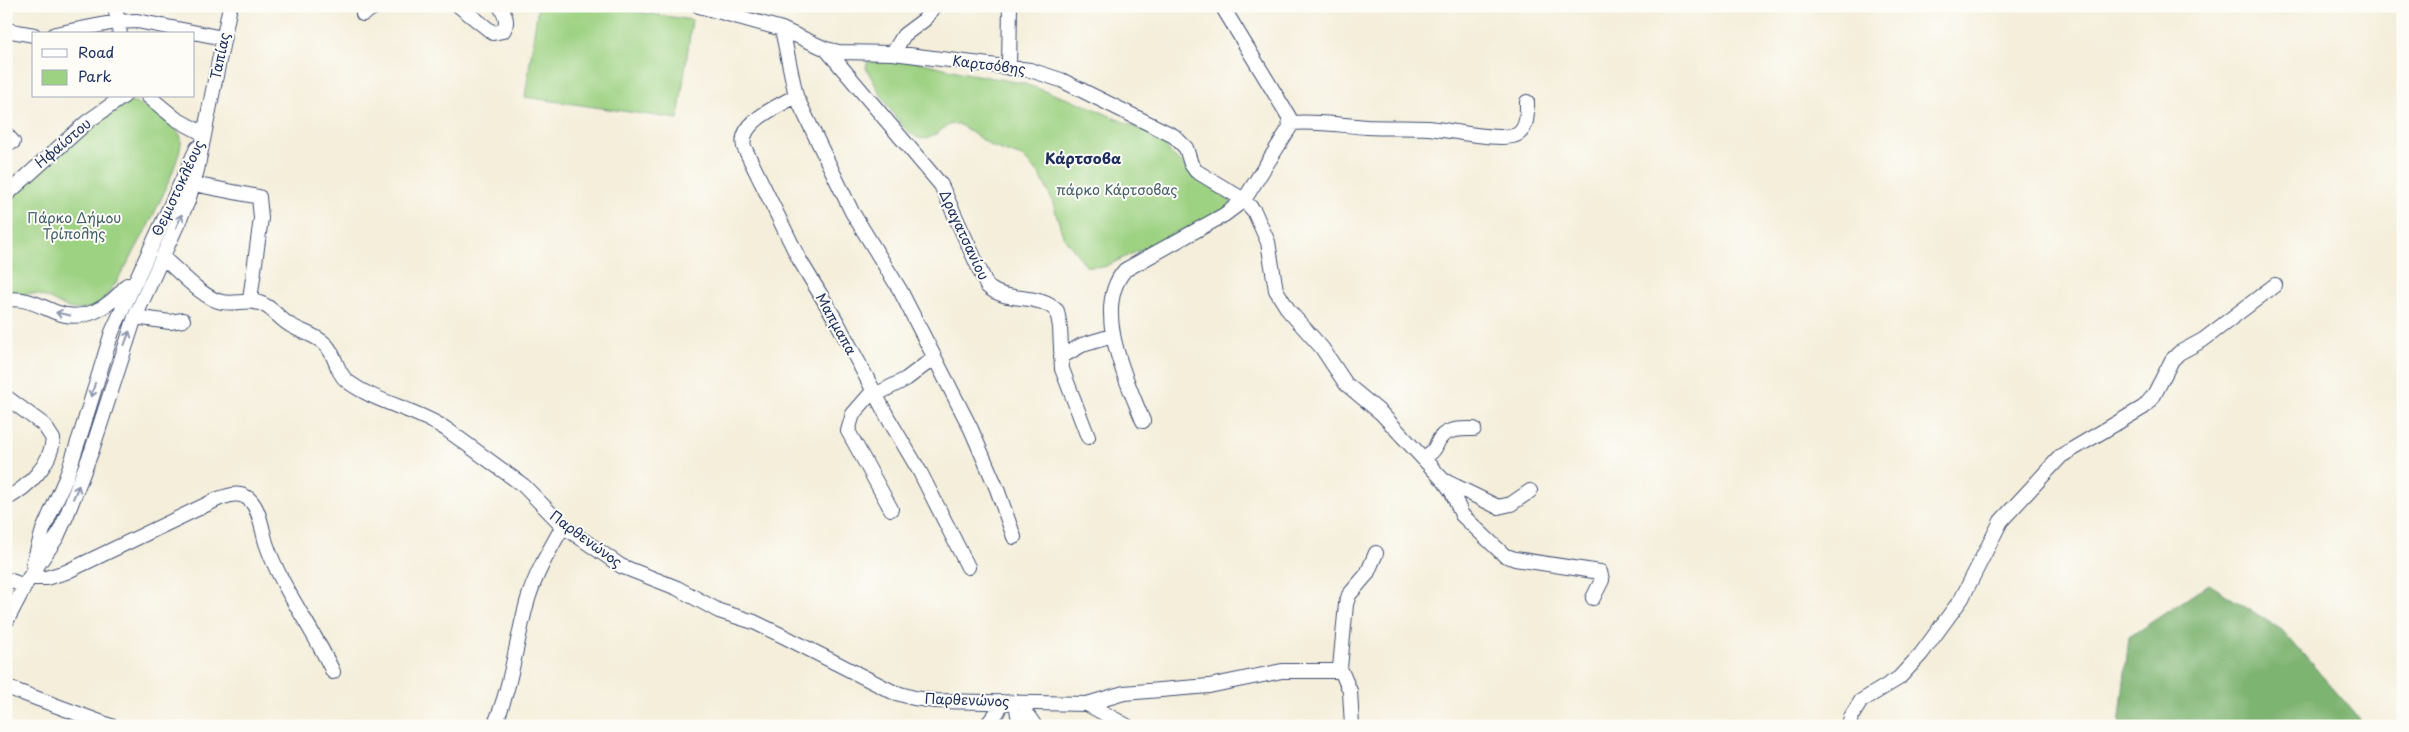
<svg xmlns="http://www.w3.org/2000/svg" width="2409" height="732" font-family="'Playpen Sans',sans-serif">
<rect width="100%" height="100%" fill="#fdfcf7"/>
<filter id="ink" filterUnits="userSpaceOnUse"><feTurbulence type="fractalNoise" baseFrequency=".02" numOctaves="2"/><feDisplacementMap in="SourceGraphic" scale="10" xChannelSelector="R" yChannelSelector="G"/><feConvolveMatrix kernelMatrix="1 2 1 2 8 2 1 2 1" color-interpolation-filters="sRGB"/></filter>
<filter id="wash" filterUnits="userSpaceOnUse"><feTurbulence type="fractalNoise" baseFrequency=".0096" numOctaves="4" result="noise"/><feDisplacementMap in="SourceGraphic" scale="20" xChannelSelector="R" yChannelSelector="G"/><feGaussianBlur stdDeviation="1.12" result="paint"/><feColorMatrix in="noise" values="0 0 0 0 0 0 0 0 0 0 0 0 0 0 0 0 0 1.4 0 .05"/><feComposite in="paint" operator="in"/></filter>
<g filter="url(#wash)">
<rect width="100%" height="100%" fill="#f4eeda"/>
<!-- green -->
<path fill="#9ed283" stroke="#5c8070" d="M538,6H599L692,20L678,119L525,97Z
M884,58L919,62L965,73L1022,83L1088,106L1144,131L1165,145L1169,152L1185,166L1232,202L1223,211L1104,267L1086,266L1063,236L1052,200L1040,175L1022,157L993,147L959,124C945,122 940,134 928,138C905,146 876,85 866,68L868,60Z
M131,102C142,103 180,127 181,138C185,162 117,292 97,306C94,308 90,308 86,309C65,312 58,301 40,295C30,292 16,295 6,297V238L9,237L10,200L44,167L110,113Z"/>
<!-- forest -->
<path fill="#7eb471" stroke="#4c7268" d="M2209,584L2282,630L2366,726H2119L2129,637Z"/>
</g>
<g filter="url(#ink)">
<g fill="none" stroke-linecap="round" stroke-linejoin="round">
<!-- minor casing -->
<g stroke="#3c4c71" stroke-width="16">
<path id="minor" d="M115,6L120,34
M459,6L493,33L503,31C509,22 505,15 500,6
M699,6L782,29L826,49L839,52L893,53L1030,70L1061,80L1174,136L1186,148L1191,164L1196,171L1244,200L1254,211L1268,242L1276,290L1289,311L1322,348L1346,384L1381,413L1444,481L1452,492L1462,515L1504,555L1515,559L1600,572L1602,580L1593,598
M363,14L376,6
M782,29L796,96L852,212L900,290L971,429L997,489L1014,537
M6,30L34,35
M55,34L116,22L137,21L223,38
M826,49L941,185L987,286C1006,304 1038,292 1057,311L1060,327L1062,369L1088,437
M893,53L904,35L924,20L934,6
M1009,68L1010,6
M148,96L176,119L204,134
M796,96C779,106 738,122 744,147L799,259L837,322L888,418L920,472L968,567
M1291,123C1317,121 1341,125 1367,127C1387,128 1408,127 1428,128C1446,129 1505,143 1518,134C1528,127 1527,112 1527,102
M6,134L13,142
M193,184L259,197L261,218L250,300
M6,195L87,122L124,96
M162,257C177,269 203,299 222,302C238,305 251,297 266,306C275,311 281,320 290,325C301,332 317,335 326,345C336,355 336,372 347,381C376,403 416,409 446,429L524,486L563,526L621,566L677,588L719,611L754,622L785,637L893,692L914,698L935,701L1087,704L1127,726
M6,300C25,297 38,305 55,312C84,323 109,308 127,285
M135,317L170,322L183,320
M1061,357L1082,345L1112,336
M873,391L853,414L848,431L891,509
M875,395L906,379L934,358
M6,397L44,425L53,439C51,465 28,487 6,499
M1143,421C1127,381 1091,309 1125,270L1224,215L1244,200L1290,127L1289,117L1222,6
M1423,458C1441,448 1433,444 1443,435C1451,428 1465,429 1474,429
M1445,481L1498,507L1511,504L1530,491
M33,565L43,530L66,478L82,430L112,332L197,148
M29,578H46L66,572L218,499C229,495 240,491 250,500C260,510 262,530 266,543C281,588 313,628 333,672
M6,579L25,586
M6,622L29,578L57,537L66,517L92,450L135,317L188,201L197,170L230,6
M6,687L111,726
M1016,702L1018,715L1028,716L1035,726
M1087,704L1124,693L1209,686L1282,671H1340
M494,726C512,686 516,640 528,599C536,573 550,549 563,526
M986,726L998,711L1001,702
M1352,726L1350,691L1340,668L1346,604L1349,595L1367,574L1376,553
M1849,726L1851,717L1861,701L1899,678L1921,654L1962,598L2001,521L2061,456L2144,407L2154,395L2172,360L2179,353L2203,340L2275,285"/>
</g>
<!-- minor -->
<use href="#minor" stroke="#fff" stroke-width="14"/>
</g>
<!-- one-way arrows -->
<defs><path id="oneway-shaft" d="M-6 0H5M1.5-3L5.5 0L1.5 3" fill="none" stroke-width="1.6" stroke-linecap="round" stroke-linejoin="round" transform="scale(1.25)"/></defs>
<g stroke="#8d97ae">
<use href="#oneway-shaft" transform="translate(179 221) rotate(-66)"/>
<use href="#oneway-shaft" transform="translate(63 314) rotate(-168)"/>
<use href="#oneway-shaft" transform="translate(127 338) rotate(-70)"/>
<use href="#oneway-shaft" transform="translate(93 390) rotate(106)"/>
<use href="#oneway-shaft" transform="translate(76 492) rotate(-67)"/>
</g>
</g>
<g text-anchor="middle" stroke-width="4" stroke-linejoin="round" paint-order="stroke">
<!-- street labels -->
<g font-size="14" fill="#1b2f5e" stroke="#fdfcf7">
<text transform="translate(220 56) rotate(-78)" y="5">Ταπίας</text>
<text transform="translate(989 65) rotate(7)" y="5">Καρτσόβης</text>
<text transform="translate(63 143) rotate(-40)" y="5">Ηφαίστου</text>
<text transform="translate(178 188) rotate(-65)" y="5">Θεμιστοκλέους</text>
<text transform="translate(964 235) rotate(65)" y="5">Δραγατσανίου</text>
<text transform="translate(836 324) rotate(61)" y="5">Μαπμαπα</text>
<text transform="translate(586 539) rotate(36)" y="5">Παρθενώνος</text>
<text transform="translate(967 700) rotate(2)" y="5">Παρθενώνος</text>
</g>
<!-- park labels -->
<g font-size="14" fill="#426069" stroke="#fdfcf7">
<text x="1117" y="195">πάρκο Κάρτσοβας</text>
<text x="74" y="223">Πάρκο Δήμου<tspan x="74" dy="16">Τρίπολης</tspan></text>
</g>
<!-- neighbourhood labels -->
<g font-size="15" font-weight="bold" fill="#1b2f5e" stroke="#fdfcf7">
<text x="1083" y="164">Κάρτσοβα</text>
</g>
</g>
<!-- margin -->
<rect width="2409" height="732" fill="none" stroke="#fdfcf7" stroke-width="25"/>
<!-- legend -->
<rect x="32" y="32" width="162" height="65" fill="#fdfcf7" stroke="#a3aaba"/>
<rect x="42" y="49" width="25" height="8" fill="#ffffff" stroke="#a3aaba"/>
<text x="78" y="58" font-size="15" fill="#1b2f5e">Road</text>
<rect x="42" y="70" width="25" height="15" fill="#9ed283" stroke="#a3aaba"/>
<text x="78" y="82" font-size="15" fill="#1b2f5e">Park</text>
</svg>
